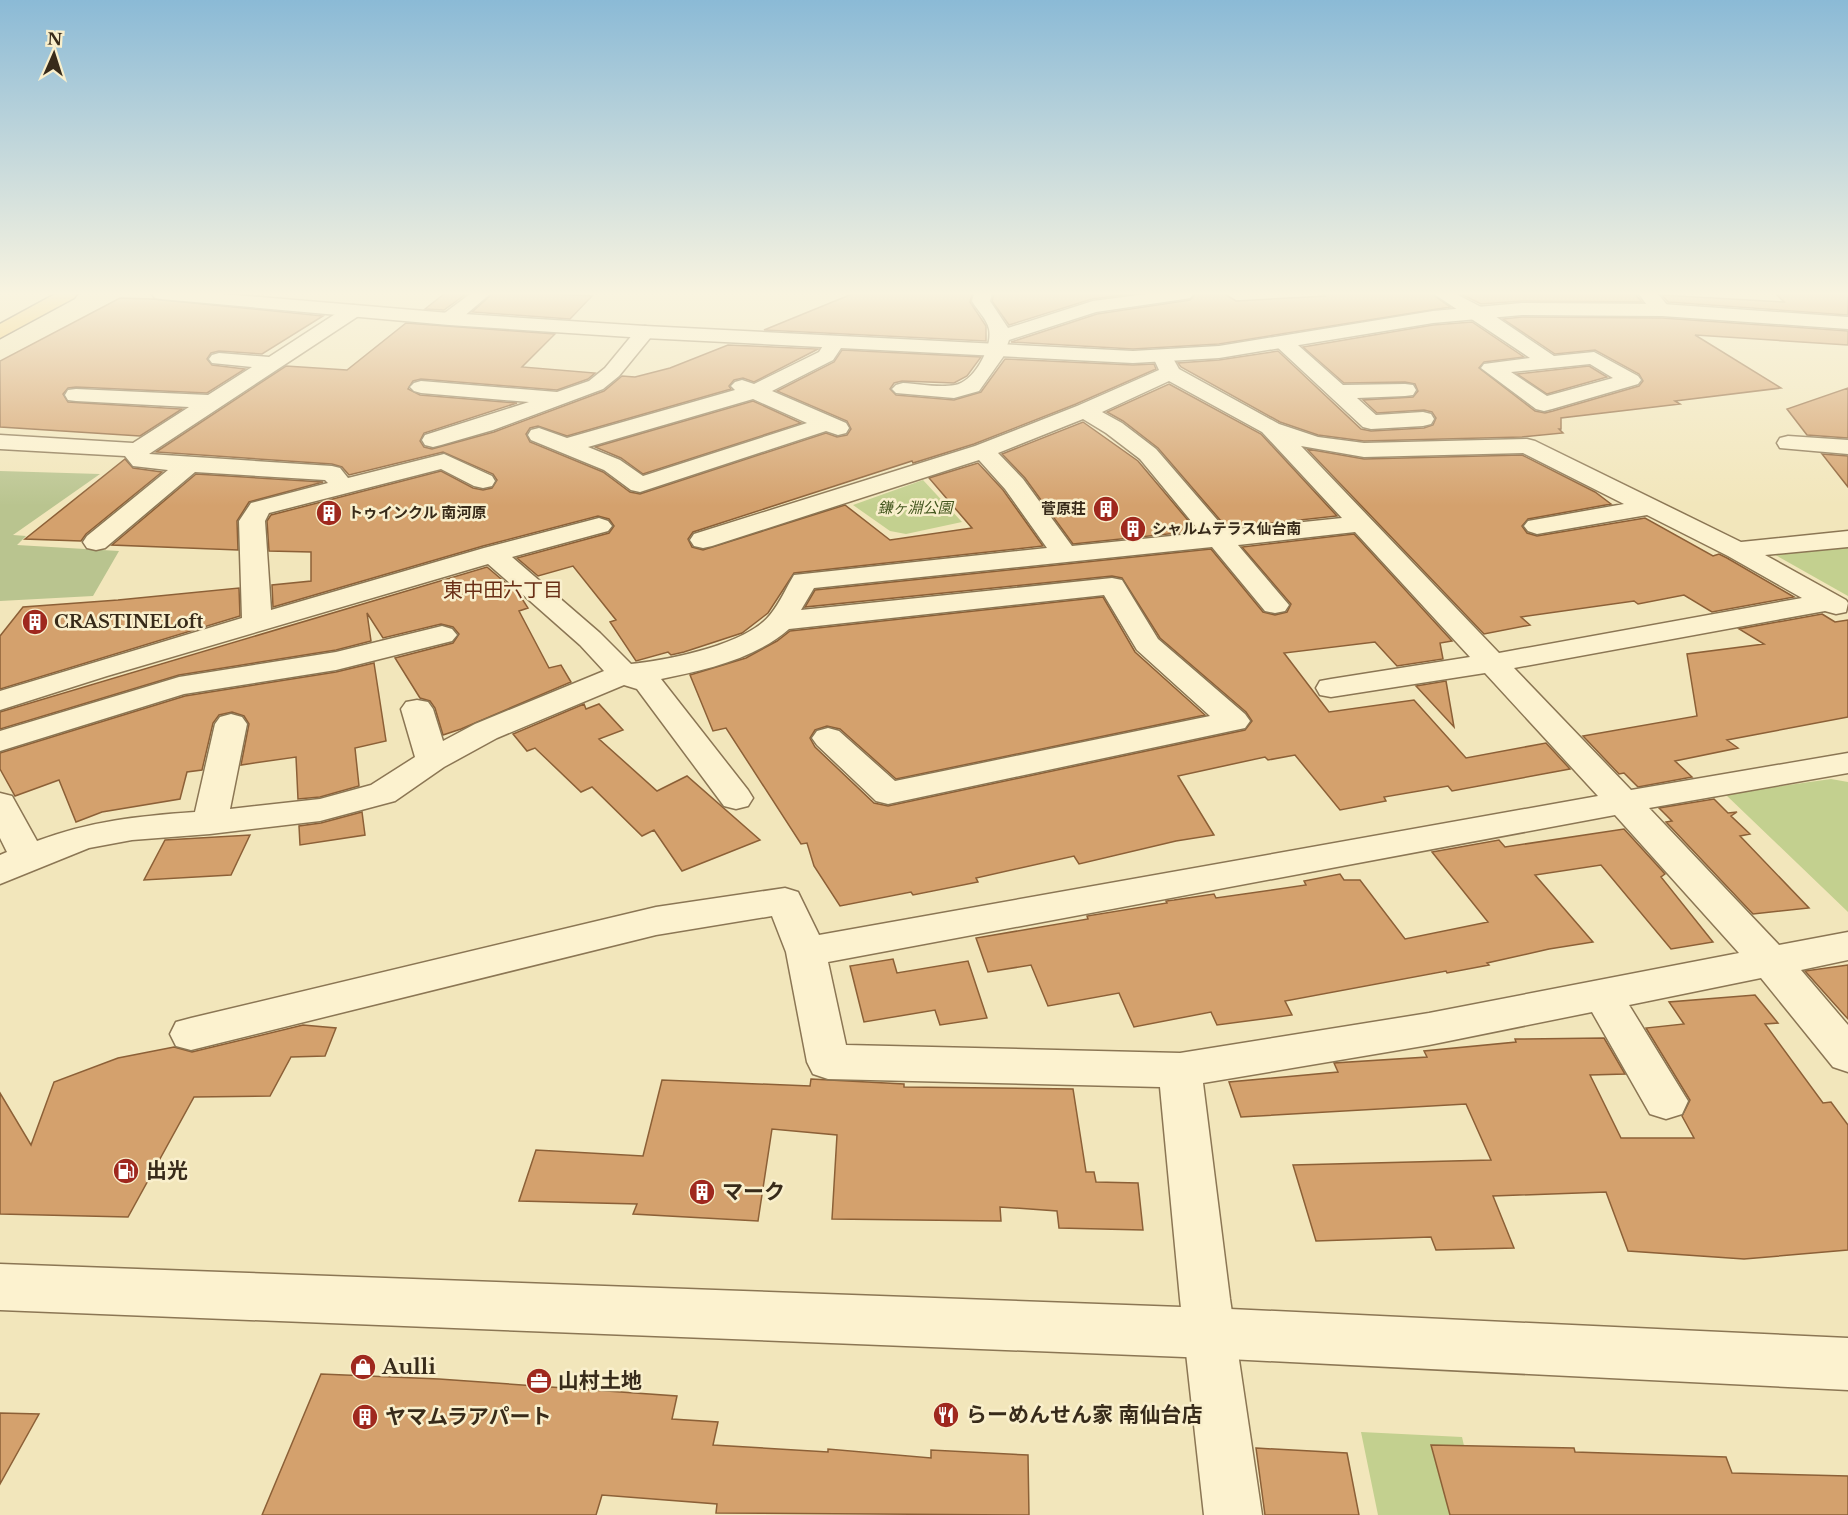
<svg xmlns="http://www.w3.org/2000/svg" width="1848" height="1515" font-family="'Libre Baskerville','Noto Sans JP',serif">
<rect width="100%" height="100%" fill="#f2e6bb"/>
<!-- green -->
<path fill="#c3d08f" d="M923,480L962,522L906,534L890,531L853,505Z
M1848,546V596L1772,553Z
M1831,779L1848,782V912L1725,794Z
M1361,1432L1462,1437L1480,1515H1378Z"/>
<!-- cemetery -->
<path fill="#b9c48f" d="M0,471L100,474L13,535L26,536L17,545L119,551L93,596L0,601Z"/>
<!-- building -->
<path fill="#d4a16d" stroke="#8c6037" stroke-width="1.5" d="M444,294H466L444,310L425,309Z
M492,294H553L592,296L570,319L472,312Z
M852,294H972L970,302L986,326V341L764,330Z
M994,294H1130L1092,299L1009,325L992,301Z
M1195,294H1225L1236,301L1325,296L1323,294H1432L1450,307L1219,344L1133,349L1011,342L1097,314L1190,300Z
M1461,294H1635L1642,302L1522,301L1481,304Z
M1776,294H1848V315L1668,302L1662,295L1784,302Z
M120,298L153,299L323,316L262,354L219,351L211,353L207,359L212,365L245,369L207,393L76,387L68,388L63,394L68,402L182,409L140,436L0,427V361Z
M1522,317L1662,318L1848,331V345L1695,335L1781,388L1675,401L1680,404L1561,418V429H1559L1563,433L1522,437L1364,441L1318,435L1280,422L1181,367L1178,363L1219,360L1278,351L1361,429L1371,431L1424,428L1433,425L1436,418L1432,412L1424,410L1377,413L1363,400L1413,397L1418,391L1415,384L1405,382L1344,383L1303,347L1433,325L1472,322L1524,357L1484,362L1479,368L1535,411L1545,413L1553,411L1639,386L1643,381L1639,374L1595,350L1555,354L1503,319Z
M406,323L555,334L522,367L595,373L588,379L557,390L421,379L413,381L408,389L420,395L517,403L424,433L420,441L424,447L432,449L494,432L604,391L622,376L635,377L670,368L728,345L818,349L754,382L743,378L734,380L729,386L731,389L567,436L538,426L530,428L526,434L530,442L603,472L630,492L640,494L826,433L837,437L847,435L851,429L847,421L777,391L834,362L842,350L981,357L967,376L954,383L902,381L894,383L890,389L896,395L954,400L981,392L1005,359L1133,365L1154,364L1156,369L1076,404L974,444L913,463L912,461L693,532L688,539L692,547L703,550L845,505L890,540L972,528L929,478L978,463L1003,490L1043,546L794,573L768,613L742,633L684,652L671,655L668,652L636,661L610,622L616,620L573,566L538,576L517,558L609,533L614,526L609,519L598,516L483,546L273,607L272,585L311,581V552L269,551L267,521L271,515L441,471L473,488L483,490L492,488L497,480L493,474L443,452L349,475L342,467L332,464L156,452L286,366L347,370Z
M1589,366L1607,377L1547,394L1517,374Z
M1169,384L1261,434L1337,516L1227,528L1158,448L1123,421L1107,412Z
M1848,388V438L1807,435L1787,409Z
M753,401L801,423L643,474L621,458L595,447Z
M1083,422L1138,461L1197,531L1073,544L1025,478L1002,454Z
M1307,449L1364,459L1522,455L1595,492L1611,504L1528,519L1522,526L1527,533L1537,536L1645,518L1713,556L1719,554L1727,558L1794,597L1712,612L1684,595L1638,604L1634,601L1521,617L1530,625L1484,634Z
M1822,454L1848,456V487Z
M125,459L133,468L162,472L86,534L81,541L25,539Z
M196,474L323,482L249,502L237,521L238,550L112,545Z
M1354,534L1452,641L1440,643L1443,659L1397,666L1375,642L1284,653L1329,712L1414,700L1466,758L1546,743L1570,769L1452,791L1448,786L1384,797L1386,801L1340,810L1295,755L1268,760L1265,757L1178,776L1214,835L1176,841L1079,864L1074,856L976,878L978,882L913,895L911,892L840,906L814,866L807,843L801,844L726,728L713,731L690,675L746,658L777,641L790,631L1103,597L1135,652L1205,715L896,779L840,729L827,726L815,730L810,738L815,747L874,803L888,806L1245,730L1252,721L1246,712L1160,638L1122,578L1112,576L805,607L815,590L1211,549L1263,612L1275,615L1287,612L1291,604L1242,547Z
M487,567L519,594L528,608L519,611L549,668L561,665L571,682L461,729L443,735L435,708L430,701L420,698L395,658L453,643L459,634L453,627L441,624L383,638L367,613L371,641L336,650L179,675L0,729V712Z
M239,588L240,616L0,689V636L23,607L118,600Z
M1822,614L1835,622L1848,620V717L1727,740L1738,748L1675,761L1692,777L1638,787L1624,773L1619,774L1583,736L1697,716L1687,654L1764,644L1739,629Z
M374,663L386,741L355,748L359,786L320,797L298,799L296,757L241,765L249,724L244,716L232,712L219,715L213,723L202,770L187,772L180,799L102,812L76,822L59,780L15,796L0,769V753L185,696L336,672Z
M1446,681L1454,727L1416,686Z
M584,704L586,709L599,704L623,730L599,739L657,791L687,776L760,840L682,871L654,830L642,836L592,787L581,792L535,748L527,751L513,734Z
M1714,799L1728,813L1737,812L1731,816L1750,834L1740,836L1809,908L1753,914L1666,822L1672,821L1659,808Z
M362,812L365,835L300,845L299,826L321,823Z
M1624,829L1665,874L1661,877L1713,942L1671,949L1601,865L1535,875L1593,942L1549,949L1487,963L1489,965L1447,973L1446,971L1285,1001L1292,1015L1217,1025L1211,1012L1134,1027L1119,993L1048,1006L1031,965L988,972L976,938L1088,919L1087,916L1167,903L1166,901L1174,900L1214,894L1216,898L1306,885L1304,881L1340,874L1344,880H1360L1405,939L1488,922L1432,852L1499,840L1505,847Z
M250,835L231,875L144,880L165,840Z
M893,959L897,973L968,961L987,1018L940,1025L935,1010L864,1022L850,966Z
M1848,965V1019L1805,971Z
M1755,995L1778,1023L1765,1024L1823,1103L1831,1102L1848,1125V1250L1744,1259L1628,1251L1606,1192L1493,1196L1514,1248L1436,1250L1431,1237L1316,1241L1293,1165L1491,1160L1466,1104L1241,1117L1229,1082L1338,1072L1334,1063L1427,1057L1424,1051L1516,1042L1515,1039L1604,1038L1625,1074L1590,1075L1621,1138H1694L1682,1116L1690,1100L1646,1028L1684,1024L1669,1002Z
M303,1025L336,1028L325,1056L291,1057L270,1096L194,1097L128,1217L0,1214V1093L31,1145L54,1082L118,1058L174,1047L192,1052Z
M811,1079L904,1084V1087L1073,1089L1086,1172H1094L1096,1182L1138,1183L1143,1230L1059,1228L1057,1211L1000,1207L1001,1221L832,1219L837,1135L772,1129L758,1221L633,1214L637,1204L519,1201L536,1150L643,1156L662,1080L810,1086Z
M321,1374L439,1379L677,1396L672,1419L718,1422L713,1445L828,1452V1449L931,1458V1450L1028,1455L1029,1515L716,1513L717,1504L602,1495L596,1515H262Z
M0,1413L39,1414L0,1484Z
M1431,1445L1574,1448L1575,1452L1726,1457L1732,1473L1848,1476V1515H1450Z
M1256,1448L1347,1453L1359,1515H1265Z"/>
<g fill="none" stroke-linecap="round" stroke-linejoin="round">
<!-- minor casing -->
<g stroke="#8b7654" stroke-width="3">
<path id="minor" d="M470,294H490L456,323H442L440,319L442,315Z
M974,294H992L990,301L1008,328L1093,301L1146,294H1193L1190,298L1184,299L1096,312L1009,340L1003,357L979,391L954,398L896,393L892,389L896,385L903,383C919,384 939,388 955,385C974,382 993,347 989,329C987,319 977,310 972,301Z
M1434,294H1456L1483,308L1554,356L1594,352L1638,376L1641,380L1638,384L1552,409L1544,411L1536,409L1481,368L1484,364L1530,358ZM1590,364L1613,378L1547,396L1511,372Z
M1639,294H1658L1672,311L1670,315C1655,319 1647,305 1639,294Z
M353,305L360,307L362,311L360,315L149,454L332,466L340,468L348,478L444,454L492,476L495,481L492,486L483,488L474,486L441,469L269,513L265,521L271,610L484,548L599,518L608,521L612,526L608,531L512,557L600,633L631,664C668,660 746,645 770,615C780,603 786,588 794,575L1047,548L1005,489L979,460L712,546L703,548L694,546L690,540L694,534L975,446L1077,406L1159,370L1153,357L1156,353H1170L1179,369L1279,424L1318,437L1364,443L1527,439L1535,441L1741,542L1848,531V547L1765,555L1846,600L1848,603L1846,612L1836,614L1825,611L1514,668L1631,790L1848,753V773L1649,808L1779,945L1848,932V960L1801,970L1848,1025V1072L1833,1067L1761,978L1629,1005L1688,1101L1682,1114L1666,1119L1650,1114L1592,1012L1429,1045L1203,1083L1230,1299L1262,1515H1204L1180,1299L1160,1087L828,1079L813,1074L807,1062L786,952L772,916L656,935L191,1050L176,1046L170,1034L176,1022L191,1018L656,907L785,888L798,892L819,935L1598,796L1485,673L1331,697L1320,695L1316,688L1320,681L1331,679L1470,657L1355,532L1238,545L1289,605L1285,611L1275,613L1265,611L1212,547L814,588L801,610L1112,578L1122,580L1158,639L1245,714L1250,721L1245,728L888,804L876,801L817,745L812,738L817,731L828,728L839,731L895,781L1210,716L1137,650L1104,595L789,629C755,659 705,670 661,679L748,790L753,798L748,806L736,809L724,806L637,689L624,685L497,738L444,767L395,801L320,821L210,834L132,840L89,848L0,884V855L7,852L0,838V793L12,796L37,841C91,821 138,816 195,812L215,724L220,717L231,714L242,717L247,724L230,809L320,799L371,785L415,757L401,709L406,702L417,700L428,702L433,709L443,741L475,724L604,671L580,645L488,564L107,676L0,710V691L242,618L239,521L251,503L328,483L325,480L195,472L105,548L96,550L87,548L83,542L87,536L168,470L133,466L125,456L0,449V435L133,443L189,407L76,401L68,400L65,395L68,390L76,389L208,395L252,367L212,363L209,359L212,355L219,353L269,357L346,307ZM1169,381L1262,432L1342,518L1226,530L1156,449L1122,423L1102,412ZM1083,419L1106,433L1140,459L1201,533L1072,546L1023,479L998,453ZM1301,446L1364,457L1523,453L1624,504L1528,521L1524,526L1528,531L1537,534L1647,515L1728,556L1802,598L1499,653ZM1615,815L1739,953L1429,1013L1180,1053L846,1045L828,962Z
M645,326L652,328L655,332L619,376L603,389L493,430L441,445L433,447L425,445L422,440L425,435L529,402L421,393L414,391L410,387L414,383L421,381L557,392L589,381L605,368L638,328Z
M835,336L842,338L845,342L833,360L772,391L846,423L849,428L846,433L838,435L826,431L640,492L631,490L604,470L531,440L528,435L531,430L539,428L567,438L735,390L731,386L735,382L742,380L754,384L819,352L828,338ZM753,399L807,423L643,476L620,460L588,447Z
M1283,336L1290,338L1343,385L1405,384L1413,385L1416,390L1413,395L1405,396L1357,398L1376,415L1423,412L1431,414L1434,419L1431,424L1423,426L1371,429L1363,427L1276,346L1273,342L1276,338Z
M1788,436L1848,440V454L1780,448L1777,443L1780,438Z
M442,626L452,629L457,635L452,641L336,670L184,694L0,751V731L179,677L336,652Z"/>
</g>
<!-- tertiary casing -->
<g stroke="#8b7654" stroke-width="3">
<path id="tertiary" d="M152,294H223L449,313L645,326L1133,351L1219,346L1433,311L1522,303L1662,304L1848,317V329L1662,316L1522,315L1433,323L1219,358L1133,363L645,338L449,325L161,299L155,298Z
M0,1264L1209,1308L1848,1338V1390L1209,1358L0,1310Z"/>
</g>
<!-- trunk casing -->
<g stroke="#574329" stroke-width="3">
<path id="trunk" d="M55,294H77L74,298L0,338V324Z"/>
</g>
<!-- minor -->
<use href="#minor" fill="#fcf2cf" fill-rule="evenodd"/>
<!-- tertiary -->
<use href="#tertiary" fill="#fcf2cf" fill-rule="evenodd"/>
<!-- trunk -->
<use href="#trunk" fill="#f2c868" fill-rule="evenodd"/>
</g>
<!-- sky -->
<linearGradient id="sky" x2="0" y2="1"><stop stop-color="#8bbad6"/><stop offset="0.58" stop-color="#f9f4e0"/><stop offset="1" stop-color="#f9f4e0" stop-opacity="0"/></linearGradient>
<rect width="1848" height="506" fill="url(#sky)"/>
<!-- icons -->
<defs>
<g id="building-disc" transform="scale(1.35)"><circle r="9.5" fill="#9f281e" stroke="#f9efcc"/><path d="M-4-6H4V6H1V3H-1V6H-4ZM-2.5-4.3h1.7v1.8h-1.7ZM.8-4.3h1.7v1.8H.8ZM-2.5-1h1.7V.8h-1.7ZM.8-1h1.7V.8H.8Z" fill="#fff"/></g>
<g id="fuel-disc" transform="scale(1.35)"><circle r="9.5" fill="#9f281e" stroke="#f9efcc"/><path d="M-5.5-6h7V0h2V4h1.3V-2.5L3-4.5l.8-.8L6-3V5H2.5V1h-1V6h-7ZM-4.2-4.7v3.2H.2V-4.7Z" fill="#fff"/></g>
<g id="shop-disc" transform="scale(1.35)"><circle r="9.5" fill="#9f281e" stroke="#f9efcc"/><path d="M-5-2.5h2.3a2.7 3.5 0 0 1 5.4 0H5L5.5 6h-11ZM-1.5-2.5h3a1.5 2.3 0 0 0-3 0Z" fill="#fff"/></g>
<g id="office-disc" transform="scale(1.35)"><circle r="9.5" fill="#9f281e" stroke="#f9efcc"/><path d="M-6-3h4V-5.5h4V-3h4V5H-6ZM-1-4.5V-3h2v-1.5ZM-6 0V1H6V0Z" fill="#fff"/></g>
<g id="restaurant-disc" transform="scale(1.35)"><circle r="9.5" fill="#9f281e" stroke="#f9efcc"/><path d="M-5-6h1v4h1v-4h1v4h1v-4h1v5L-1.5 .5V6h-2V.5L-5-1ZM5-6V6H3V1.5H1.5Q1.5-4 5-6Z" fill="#fff"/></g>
</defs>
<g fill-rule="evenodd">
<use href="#building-disc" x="1106" y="509"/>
<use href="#building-disc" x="329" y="513"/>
<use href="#building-disc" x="1133" y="529"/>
<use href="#building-disc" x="35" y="622"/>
<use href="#fuel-disc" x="126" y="1171"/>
<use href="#building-disc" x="702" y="1192"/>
<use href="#shop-disc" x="363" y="1367"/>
<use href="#office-disc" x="539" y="1381"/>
<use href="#restaurant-disc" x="946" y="1415"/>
<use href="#building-disc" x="365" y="1417"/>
</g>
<g text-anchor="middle" stroke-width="5" stroke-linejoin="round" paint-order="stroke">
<!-- far-park labels -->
<g font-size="15" font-style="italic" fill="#44571f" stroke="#f9efcc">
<text x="915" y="513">鎌ヶ淵公園</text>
</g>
<!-- far-poi labels -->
<g font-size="15" font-weight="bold" fill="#382b1a" stroke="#f9efcc" text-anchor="start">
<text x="1086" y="514" text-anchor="end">菅原荘</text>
<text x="348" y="518">トゥインクル 南河原</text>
<text x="1152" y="534">シャルムテラス仙台南</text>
</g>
<!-- poi labels -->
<g font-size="18" font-weight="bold" fill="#382b1a" stroke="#f9efcc" text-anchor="start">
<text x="54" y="628">CRASTINELoft</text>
</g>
<!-- neighbourhood labels -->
<g font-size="20" fill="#692e15" stroke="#f9efcc">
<text x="503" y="597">東中田六丁目</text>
</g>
<!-- near-poi labels -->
<g font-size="21" font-weight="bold" fill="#382b1a" stroke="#f9efcc" text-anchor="start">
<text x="146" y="1178">出光</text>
<text x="722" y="1199">マーク</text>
<text x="382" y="1374">Aulli</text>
<text x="558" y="1388">山村土地</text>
<text x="966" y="1422">らーめんせん家 南仙台店</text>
<text x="385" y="1424">ヤマムラアパート</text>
</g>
</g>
<!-- north arrow -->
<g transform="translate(54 54) rotate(3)" stroke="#f9efcc" stroke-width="4.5" paint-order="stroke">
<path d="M0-4.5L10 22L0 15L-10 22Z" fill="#382b1a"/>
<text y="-9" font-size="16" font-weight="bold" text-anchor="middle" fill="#382b1a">N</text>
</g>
</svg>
